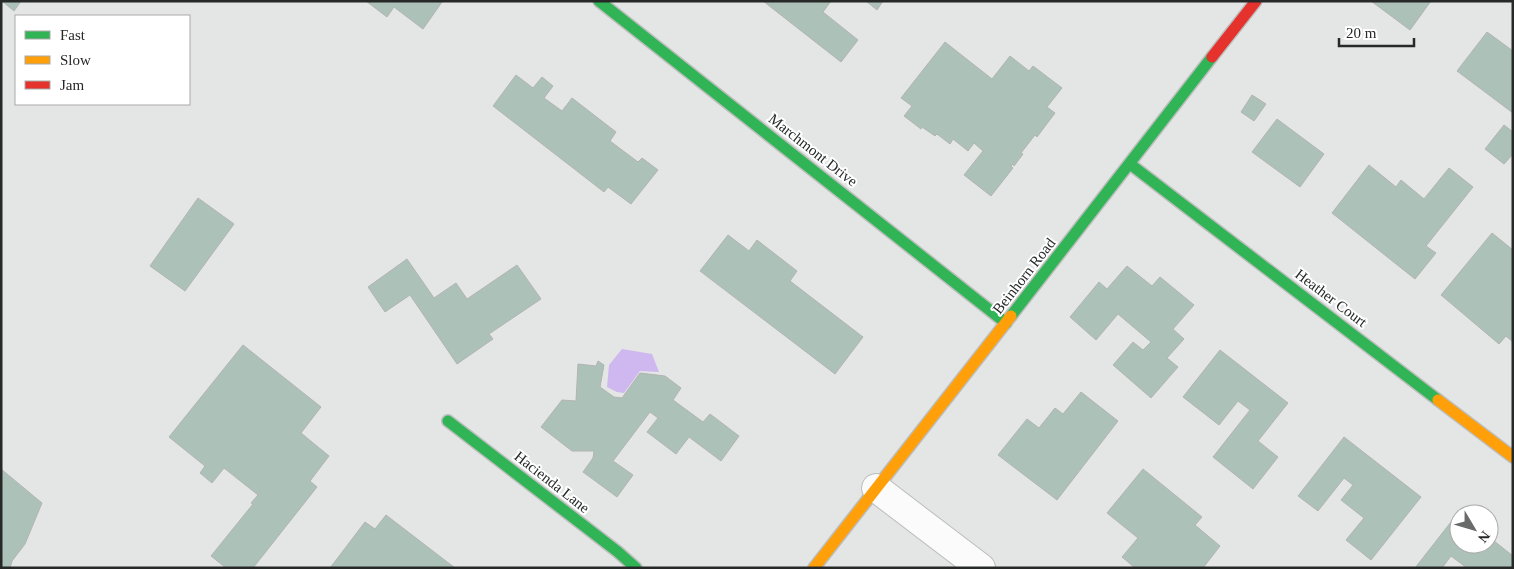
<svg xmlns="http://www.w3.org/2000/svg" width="1514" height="569" font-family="Georgia,serif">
<rect width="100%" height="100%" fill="#e4e6e5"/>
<!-- water -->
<path fill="#ceb8ef" d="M622,349L652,354L659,372L640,371L624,393L617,392L607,387L609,365Z"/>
<!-- building -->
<path fill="#acc1b8" stroke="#b2b4b3" d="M2,1H21L14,11Z
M366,1H441L442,2L423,29L394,7L387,17Z
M763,1H831L823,12L858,40L841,62Z
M866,1H883L877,10Z
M1371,1H1431L1410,30Z
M1487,32L1513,51V113L1457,71Z
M945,42L992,79L1010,56L1029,71L1033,66L1062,88L1047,107L1055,113L1037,137L1035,135L1021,153L1023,154L1014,166L1013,164L1011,166L1013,168L991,196L964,175L983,151L974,143L968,151L953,139L950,144L937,134L935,136L922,127L921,129L904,116L912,106L901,98Z
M516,75L533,88L542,77L553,86L544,98L562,111L572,98L616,132L610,141L638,162L642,158L658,170L631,204L608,187L604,192L493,106Z
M1252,95L1266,104L1254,121L1241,112Z
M1277,119L1324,154L1300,187L1252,152Z
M1504,125L1513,132V154L1504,164L1485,149Z
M1369,165L1396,187L1401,180L1424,199L1449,168L1473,187L1426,246L1436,253L1415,279L1332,213Z
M198,198L234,224L185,291L150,266Z
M1492,233L1513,250V342L1506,336L1499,344L1441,295Z
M728,235L749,251L757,240L797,271L790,281L863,337L835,374L700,271Z
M407,259L434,298L456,283L467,299L517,265L541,299L489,334L493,339L457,364L410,295L385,312L368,287Z
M1127,266L1152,286L1160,277L1194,305L1173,329L1184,339L1167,358L1178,367L1151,398L1113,365L1133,342L1143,350L1151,342L1118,314L1096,340L1070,317L1099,282L1107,289Z
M243,345L321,407L301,433L329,456L310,481L317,487L253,568H226L211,556L253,504L251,503L258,495L224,468L212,483L200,473L205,466L169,437Z
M1220,350L1288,403L1258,441L1278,457L1253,489L1213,457L1250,410L1238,401L1219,425L1183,397Z
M598,361L604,365L600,387L614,397L622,398L640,373L665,376L681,388L673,400L703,422L710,414L739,436L721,461L689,437L676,454L647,432L658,418L650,412L613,461L633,475L617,497L583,472L593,458L594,451H572L541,427L562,400L576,401L578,364L596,366Z
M1081,392L1118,421L1057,500L998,455L1027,419L1039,428L1055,408L1063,414Z
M1344,437L1421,497L1371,560L1346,540L1364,518L1341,500L1353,485L1344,478L1318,511L1298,496Z
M1,469L42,503L25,544L12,561L10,568H1Z
M1143,469L1202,517L1195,525L1220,546L1203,568H1135L1122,557L1138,538L1107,513Z
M1458,513L1459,514V544H1489V537L1513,556V564L1510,568H1467L1451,556L1442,568H1415Z
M386,515L455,568H330L365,522L375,529Z"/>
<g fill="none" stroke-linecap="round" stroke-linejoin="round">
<!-- street casing -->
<g stroke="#bcbdbc" stroke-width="30">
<path id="street" d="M876,488L981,568"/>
</g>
<!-- fast casing -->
<g stroke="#bcbdbc" stroke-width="14">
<path id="fast" d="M599,1L1006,323
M1130,164L1438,400
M1011,316L1212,57
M448,421L618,552L636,568"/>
</g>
<!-- slow casing -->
<g stroke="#bcbdbc" stroke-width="14">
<path id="slow" d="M1438,400L1513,457
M814,568L1011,316"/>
</g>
<!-- jam casing -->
<g stroke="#bcbdbc" stroke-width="14">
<path id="jam" d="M1212,57L1256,1"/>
</g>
<!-- street -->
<use href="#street" stroke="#fbfbfb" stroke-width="28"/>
<!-- fast -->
<use href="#fast" stroke="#30b455" stroke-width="11"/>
<!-- slow -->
<use href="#slow" stroke="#ff9f0a" stroke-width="11"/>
<!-- jam -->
<use href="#jam" stroke="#e5322d" stroke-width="11"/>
</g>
<g text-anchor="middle" stroke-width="4" stroke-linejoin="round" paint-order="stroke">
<!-- street labels -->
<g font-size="15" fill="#272928" stroke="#fff">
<text transform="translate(813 150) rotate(38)" y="5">Marchmont Drive</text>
<text transform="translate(1024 276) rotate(-52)" y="5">Beinhorn Road</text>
<text transform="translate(1331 298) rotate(37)" y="5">Heather Court</text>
<text transform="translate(552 482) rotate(38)" y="5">Hacienda Lane</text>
</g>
</g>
<!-- border -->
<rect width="1514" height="569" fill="none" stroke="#272928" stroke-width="5"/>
<!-- legend -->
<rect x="15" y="15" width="175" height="90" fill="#ffffff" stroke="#a9a9a9"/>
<rect x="25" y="31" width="25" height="8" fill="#30b455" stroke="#a9a9a9"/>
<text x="60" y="40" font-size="15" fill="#272928">Fast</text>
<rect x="25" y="56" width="25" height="8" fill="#ff9f0a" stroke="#a9a9a9"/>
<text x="60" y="65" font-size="15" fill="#272928">Slow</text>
<rect x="25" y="81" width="25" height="8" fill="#e5322d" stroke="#a9a9a9"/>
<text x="60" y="90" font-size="15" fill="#272928">Jam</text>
<!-- north arrow -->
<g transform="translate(1474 529) rotate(128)"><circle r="24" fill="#ffffff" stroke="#a9a9a9"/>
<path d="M0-4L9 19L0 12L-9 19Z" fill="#696b6a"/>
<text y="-8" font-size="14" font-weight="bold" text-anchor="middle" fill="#272928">N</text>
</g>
<!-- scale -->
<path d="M1339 38v8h75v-8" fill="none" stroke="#272928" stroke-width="2.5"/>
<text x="1346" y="38" font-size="15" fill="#272928" stroke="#ffffff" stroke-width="4" paint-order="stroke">20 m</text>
</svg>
